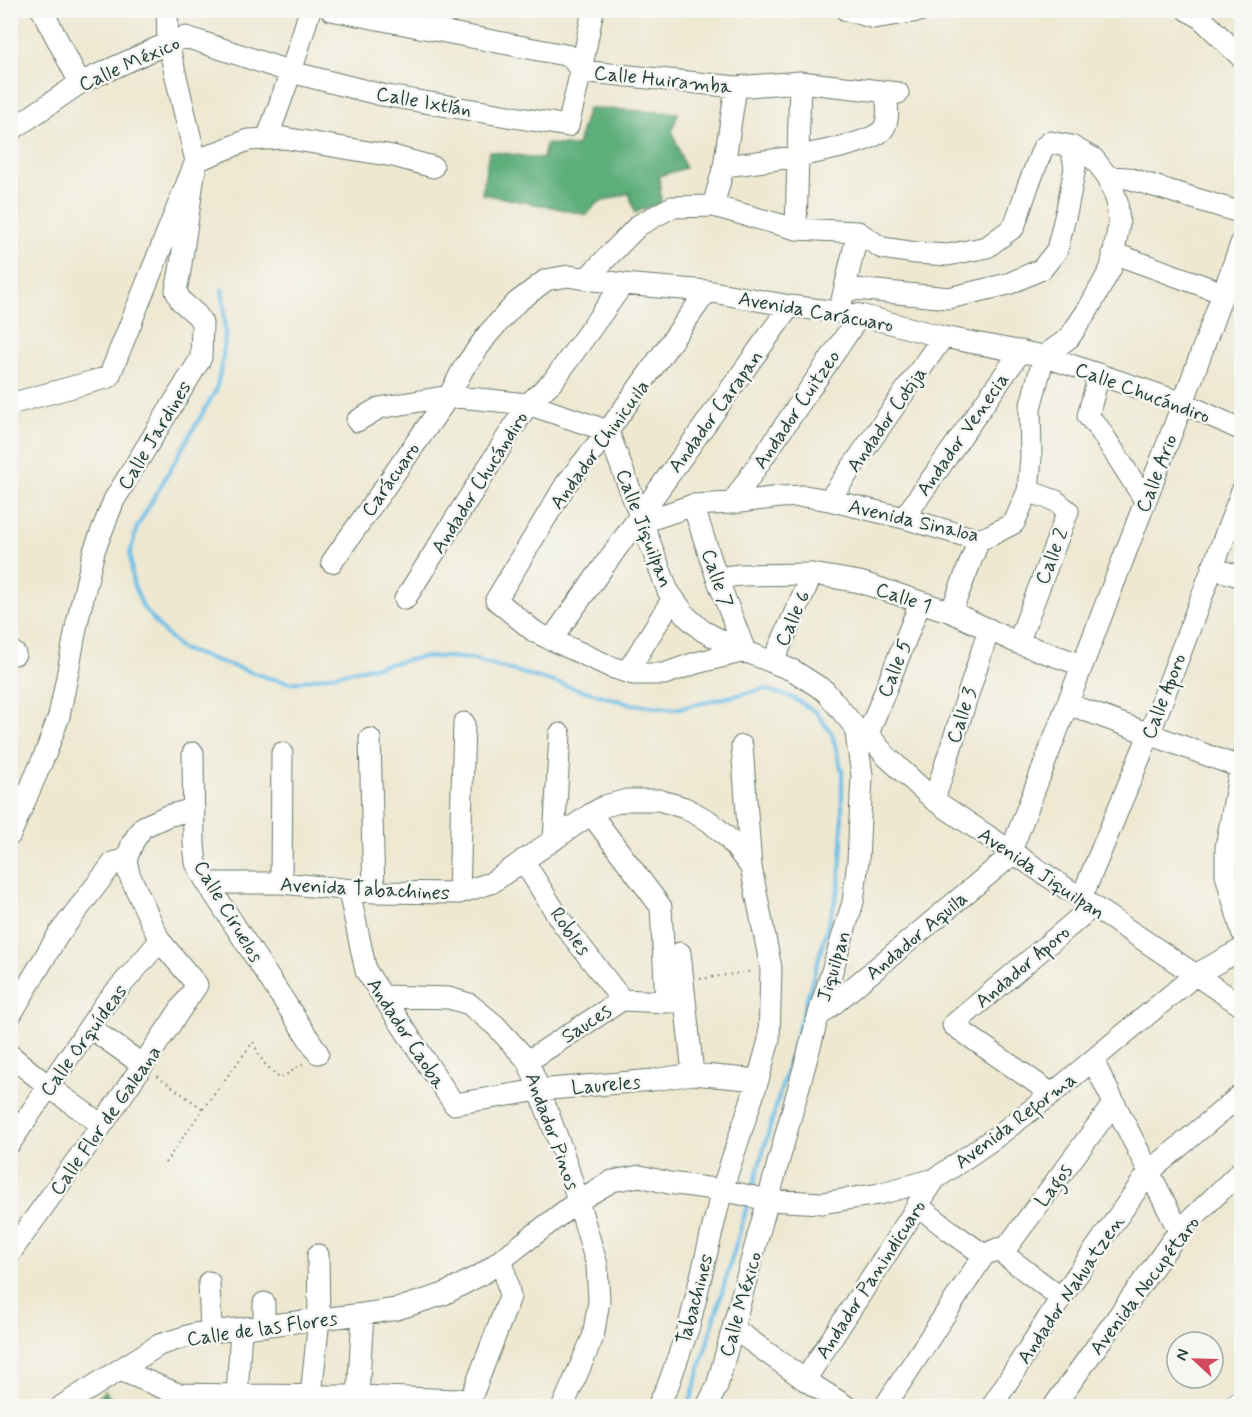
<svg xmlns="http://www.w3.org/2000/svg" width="1252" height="1417" font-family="Mynerve,sans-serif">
<rect width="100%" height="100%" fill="#f6f6f2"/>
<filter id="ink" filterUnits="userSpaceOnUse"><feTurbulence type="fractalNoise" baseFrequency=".0167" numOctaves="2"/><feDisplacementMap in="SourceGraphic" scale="12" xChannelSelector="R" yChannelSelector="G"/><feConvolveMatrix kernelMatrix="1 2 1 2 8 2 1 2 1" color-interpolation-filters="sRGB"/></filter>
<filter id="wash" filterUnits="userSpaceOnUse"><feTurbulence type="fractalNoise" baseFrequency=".008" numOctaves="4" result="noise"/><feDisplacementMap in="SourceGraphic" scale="24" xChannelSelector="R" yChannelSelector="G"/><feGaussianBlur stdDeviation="1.35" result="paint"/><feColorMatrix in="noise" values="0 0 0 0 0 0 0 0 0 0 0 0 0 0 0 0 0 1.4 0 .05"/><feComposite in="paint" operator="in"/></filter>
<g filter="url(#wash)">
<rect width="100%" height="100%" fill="#eee8d1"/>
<!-- forest -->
<path fill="#5dae7a" stroke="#3e7657" stroke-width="1.5" d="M588,108L678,113L672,130L685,168L659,176L661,202L635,213L629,193L597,203L587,215L552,207L482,194L489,151L543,159L546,144L577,146Z
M105,1391L116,1406H89Z"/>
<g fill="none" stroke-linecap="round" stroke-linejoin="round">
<!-- stream -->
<path stroke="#6bbee7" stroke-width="4" d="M222,289L224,305L225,336L222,364L216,390L137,527L130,554L133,583L143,607L162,630L181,649L269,678L292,683L423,657H447L472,659L631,704L676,709L764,689L791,697L816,712L832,734L842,771V843L839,887L752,1190
M689,1406L748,1203"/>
</g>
</g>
<g filter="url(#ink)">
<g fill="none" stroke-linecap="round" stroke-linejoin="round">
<!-- minor casing -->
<g stroke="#67796b" stroke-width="23">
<path id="minor" d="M42,10L80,83
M331,10L570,56L581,71L736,87L800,82L898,93
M846,10L874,18L925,10
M1187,10L1200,17L1242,58
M10,131L80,83L168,43L186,37L291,72L382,95L568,126L581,71L593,10
M267,139L291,72L310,10
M724,166C752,163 872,149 884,128C890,118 887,104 886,92
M1108,177L1128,178L1242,213
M713,206L724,166L736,87
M796,229L800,82
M1113,253L1223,293
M586,279L639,225L672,207L713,206L796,229L858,232L882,248L916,253L948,255L987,247L1014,227L1028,186L1043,148L1050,142L1071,146
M845,288L949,298L1008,284L1042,269L1057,250L1067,209L1075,168L1071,146L1094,159L1108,177L1117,201L1119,224L1111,268L1089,308L1069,338L1044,356
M842,300L858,232
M1099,374L1088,416L1098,427L1145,500
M10,404L109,377L196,161L248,140L284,138L393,156L433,167
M357,421L379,408L449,396L528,404L608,431L668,591L686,616L703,631L730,645L794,671L825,691L855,727L868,734L886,756L934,800L1242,1006
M829,500L943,337
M732,503L860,315
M693,505L717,578L745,651L696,663L664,674H633L611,667L535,632L496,600L566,484L608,431L707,291
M904,518L1021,351
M643,522L693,505L732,503L780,497L805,496L829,500L904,518L979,540L991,535L1014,523L1028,491L1031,457L1030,408L1044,356
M332,562L449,396L463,369L488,334L516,303L546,280L568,276L623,284L707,291L790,306L860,315L943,337L1044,356L1183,403L1242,430
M1212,568L1242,577
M717,578L740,575L812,574L860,582L951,612L1018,643L1082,665
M405,599L528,404L553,381L623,284
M951,612L979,540
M551,640L790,306
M1018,643L1068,511L1056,501L1028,491
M10,650L15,654
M773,662L812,574
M627,672L673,598
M1068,704L1242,768
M868,734L920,603
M370,739L374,892
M742,746L751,867
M193,753L194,844L196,863L207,883L318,1053
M1242,758L1226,847V875L1242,932
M934,800L989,629
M591,814L661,907L666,1002
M10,835L46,752L59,716L66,682L77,623L94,551L114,500L201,358L202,323L197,315L181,301L176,291L180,271L196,161L168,43L167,10
M554,840L560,734
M1011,851L1183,403L1242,241
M523,860L561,921L622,1000
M207,883H281L374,892L459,893L491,883L591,814L605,806L627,800H659L685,808L709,821L728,838L751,867L771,968L769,1040L758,1080L722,1190L689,1326L669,1383L658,1406
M281,883L282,753
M349,891L366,971L454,1104L539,1090L653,1080L693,1074L758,1080
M459,893L464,723
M1081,899L1149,735L1242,491
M680,953L693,1074
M383,996L449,998L469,1004L495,1025L528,1061L562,1150L578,1201L597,1265L599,1301L593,1337L563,1406
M10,1016L58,935L114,862L126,860
M818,1017L1014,853
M89,1027L143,1065
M10,1055L49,1087L102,1125
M528,1061L622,1000L666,1002L685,1001
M1093,1061L1179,1231
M1052,1094L953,1025L1092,907
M10,1143L105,1004L160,941
M917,1205L950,1231L984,1255
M997,1249L1061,1298
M10,1253L102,1125L197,985L160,941L129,874L126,860L133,842L143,827L167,816L194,809
M984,1255L997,1249L1007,1247L1114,1103
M209,1282L211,1332
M264,1326V1303
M733,1328L805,1380L846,1406
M120,1370L178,1394L237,1395L358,1396L456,1400L471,1398L510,1297L502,1259
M805,1380L935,1179
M237,1395L241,1329
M311,1396L319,1319L318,1255
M358,1396L363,1314
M62,1406L159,1345L194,1334L363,1314L397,1309L444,1294L484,1273L578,1201L612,1181L640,1176L669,1183L722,1190L768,1200L822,1203L879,1194L935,1179L996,1137L1052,1094L1195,975L1242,949
M707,1406L717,1386L818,1017L853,902L858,861L862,775L855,727
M885,1406L984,1255
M992,1406L1061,1298L1149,1172L1242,1094
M1054,1406L1179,1231L1242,1170
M1233,1406L1242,1400"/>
</g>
<!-- path -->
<path stroke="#67796b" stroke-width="2" stroke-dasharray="1.5 4.5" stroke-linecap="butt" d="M700,979L753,971
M157,1076L203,1109
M165,1163L203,1109L253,1042L263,1062L280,1079L304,1063"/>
<!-- minor -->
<use href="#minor" stroke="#fff" stroke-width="21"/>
</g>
</g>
<g text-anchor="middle" stroke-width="5" stroke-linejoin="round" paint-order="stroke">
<!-- street labels -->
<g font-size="20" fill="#1f3d34" stroke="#f6f6f2">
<text transform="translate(129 63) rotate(-24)" y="7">Calle México</text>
<text transform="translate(663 79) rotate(6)" y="7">Calle Huiramba</text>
<text transform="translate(424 101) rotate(10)" y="7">Calle Ixtlán</text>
<text transform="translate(816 311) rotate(10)" y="7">Avenida Carácuaro</text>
<text transform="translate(1143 392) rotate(20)" y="7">Calle Chucándiro</text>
<text transform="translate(796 409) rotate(-56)" y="7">Andador Cuitzeo</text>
<text transform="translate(715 411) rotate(-54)" y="7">Andador Carapan</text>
<text transform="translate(886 419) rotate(-55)" y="7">Andador Cotija</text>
<text transform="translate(962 434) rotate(-55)" y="7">Andador Venecia</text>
<text transform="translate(154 435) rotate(-59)" y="7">Calle Jardines</text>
<text transform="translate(599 444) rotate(-54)" y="7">Andador Chinicuila</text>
<text transform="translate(1156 473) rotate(-69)" y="7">Calle Ario</text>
<text transform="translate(390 479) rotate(-55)" y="7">Carácuaro</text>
<text transform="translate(479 482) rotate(-58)" y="7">Andador Chucándiro</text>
<text transform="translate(914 520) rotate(13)" y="7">Avenida Sinaloa</text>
<text transform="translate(645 528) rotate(69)" y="7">Calle Jiquilpan</text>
<text transform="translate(1051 556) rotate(-69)" y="7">Calle 2</text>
<text transform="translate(718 578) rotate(71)" y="7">Calle 7</text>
<text transform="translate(904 597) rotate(19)" y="7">Calle 1</text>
<text transform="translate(792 618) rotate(-66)" y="7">Calle 6</text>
<text transform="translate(894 668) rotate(-68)" y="7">Calle 5</text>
<text transform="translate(1163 696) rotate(-69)" y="7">Calle Aporo</text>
<text transform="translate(961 715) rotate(-72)" y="7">Calle 3</text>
<text transform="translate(1042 873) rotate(34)" y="7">Avenida Jiquilpan</text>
<text transform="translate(365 888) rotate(3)" y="7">Avenida Tabachines</text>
<text transform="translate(229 911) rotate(59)" y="7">Calle Ciruelos</text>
<text transform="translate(571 931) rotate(54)" y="7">Robles</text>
<text transform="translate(916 935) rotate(-40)" y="7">Andador Aquila</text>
<text transform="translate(833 966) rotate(-73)" y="7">Jiquilpan</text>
<text transform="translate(1022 966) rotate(-40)" y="7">Andador Aporo</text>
<text transform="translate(586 1023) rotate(-33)" y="7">Sauces</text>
<text transform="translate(407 1033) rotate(57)" y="7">Andador Caoba</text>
<text transform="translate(83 1040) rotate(-54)" y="7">Calle Orquídeas</text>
<text transform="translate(606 1084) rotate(-5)" y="7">Laureles</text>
<text transform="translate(105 1120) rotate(-55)" y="7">Calle Flor de Galeana</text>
<text transform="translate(1015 1120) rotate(-37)" y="7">Avenida Reforma</text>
<text transform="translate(553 1131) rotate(70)" y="7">Andador Pinos</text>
<text transform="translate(1053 1185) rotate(-53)" y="7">Lagos</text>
<text transform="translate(870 1279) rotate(-57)" y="7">Andador Panindicuaro</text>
<text transform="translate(1144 1285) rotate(-53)" y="7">Avenida Nocupétaro</text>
<text transform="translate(1070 1289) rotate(-56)" y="7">Andador Nahuatzen</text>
<text transform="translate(694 1299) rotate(-75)" y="7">Tabachines</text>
<text transform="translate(740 1304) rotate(-74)" y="7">Calle México</text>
<text transform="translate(262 1328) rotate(-8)" y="7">Calle de las Flores</text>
</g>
</g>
<!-- margin -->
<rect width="1252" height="1417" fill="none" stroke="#f6f6f2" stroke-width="36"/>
<!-- north arrow -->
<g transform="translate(1195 1360) rotate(292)"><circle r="28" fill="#f6f6f2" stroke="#a0aca6" stroke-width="1.5"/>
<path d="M0-4.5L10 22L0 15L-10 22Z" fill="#d1495b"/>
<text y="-9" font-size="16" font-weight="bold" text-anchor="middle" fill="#1f3d34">N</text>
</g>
</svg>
